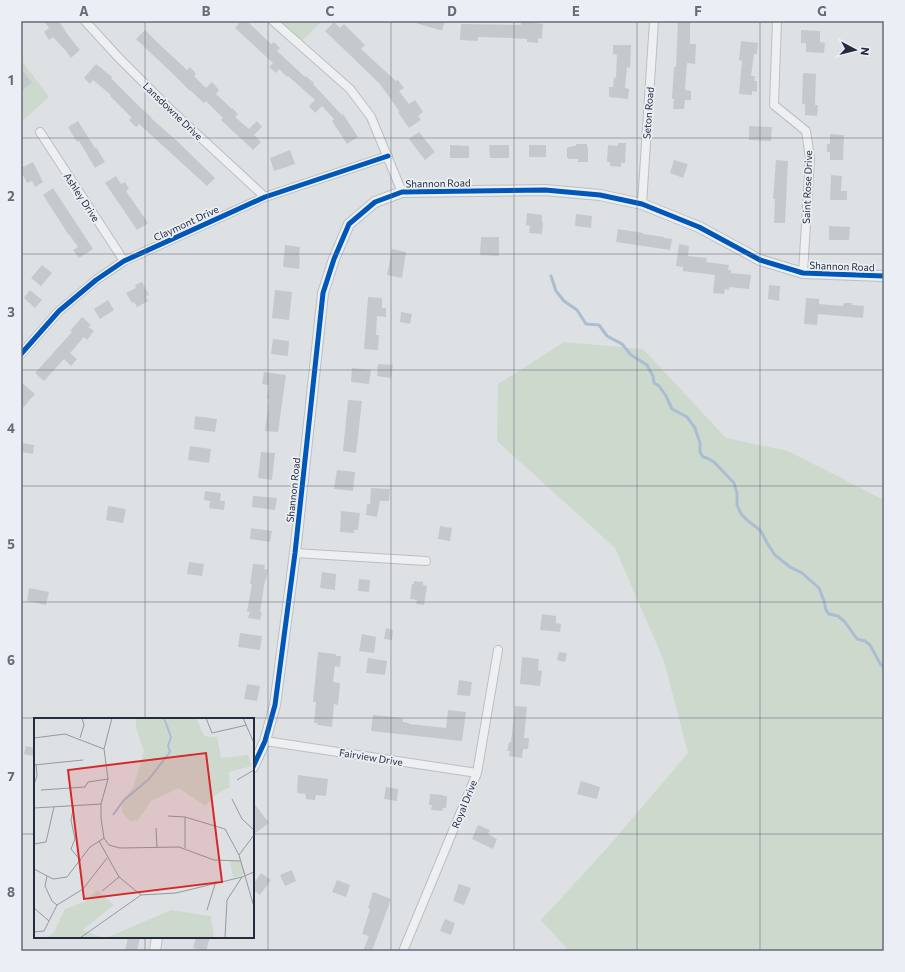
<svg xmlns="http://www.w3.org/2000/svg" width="905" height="972" font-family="Commissioner,sans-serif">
<rect width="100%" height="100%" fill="#dee1e4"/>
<!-- green -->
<path fill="#ced9ce" d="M273,21H322L299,44Z
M21,60L49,97L21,122Z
M564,342L643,349L726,438L788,451L884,500V951H569L541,920L607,848L688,753L664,661L615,548L497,441L498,384Z"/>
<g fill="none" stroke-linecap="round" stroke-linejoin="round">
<!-- stream -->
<path stroke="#aabdd2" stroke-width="3" d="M551,276L556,291L564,301L577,310L586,324L599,325L607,336L622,344L631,355L647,365L653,376L654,383L659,386L666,396L672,409L687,417L695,428L700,443V452L703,457L707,458L714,462L734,483L737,493V505L741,514L747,520L761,531L767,543L775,555L790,567L802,573L819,588L824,601L826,610L829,614L838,616L845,622L857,639L865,641L870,645L881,665L884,667"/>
</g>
<!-- building -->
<path fill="#c6c9cc" d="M44,21H59L68,35L80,50L71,58L66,51L53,37L49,40L44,32L49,28Z
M241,21H247L271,44L274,42L280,48L277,51L305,77L306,76L314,83L313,84L342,115L343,114L358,137L347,144L332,121L334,119L322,106L315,113L309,106L315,100L288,76L287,77L279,69L276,73L269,67L273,63L235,28Z
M416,21H445L442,30H439L416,23Z
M521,21H534V23L543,24L542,39L538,38V43L527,42V39L511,38L478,37V41L460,40L461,24L521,25Z
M678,21L690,22V44H696L695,64L687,63L685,90L691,91V100H685L684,109H673L674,99H672L674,67H676Z
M334,22L340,28L344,24L365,45L361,49L396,81L398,80L404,88L399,91L409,104L415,100L423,112L418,116L421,120L409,128L398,112L399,111L380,84L325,31Z
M145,30L157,42L187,70L190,67L196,74L194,76L206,88L212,82L219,90L216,94L232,109V108L238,114L235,117L249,129L257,121L262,127L254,135L261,142L253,150L221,120L223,118L206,101L204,103L191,91H190L172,73L136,39Z
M801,30L820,31V42L825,43L824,53L806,52V43H801Z
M741,41L758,43L757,54H754L751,76H755L754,81H757V92L752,91V95L739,94L742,61L739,60Z
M613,45H631L630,68L627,67L625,88L629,89L628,99L609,97V87H613L614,77L616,78L617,55L613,54Z
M96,64L112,77L111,78L141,108L151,117V118L177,141L215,178L207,186L139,124L136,127L129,120L132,118L110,96L111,95L93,80L90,84L84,78Z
M21,69L32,82L21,92Z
M803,73L816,74L815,105H818L817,116L805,115V104H802Z
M78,121L95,148L96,147L105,162L95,168L79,141L77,142L68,127Z
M749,126L772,127L771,141L749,140Z
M419,132L435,152L425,160L409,139Z
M830,134L844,135L843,160H830V152H827V144H830Z
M618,143H626L625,163H621V167L610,166V162H607L608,145L618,146Z
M576,144H587V147H588V162H578V159H568V158H567V148H568V147H572V146H576Z
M450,145L469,146V158H450Z
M489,145H509V158H490Z
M529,145H546V157H529Z
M290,150L295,164L274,171L270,158Z
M674,160L688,164L683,178L670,173Z
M776,160L788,161L785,223H774L775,199H773Z
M33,162L43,182L35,187L32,181L27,183L21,171V168Z
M831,175L842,176L841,191H847V200H830Z
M116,176L121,184L125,182L129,189L126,191L148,223L137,230L105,183Z
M53,188L93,249L79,258L73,250L78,247L68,233V234L43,195Z
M527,213L542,215V222H543L542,234L529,233L530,226L526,225Z
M576,214L592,216L591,228L575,226Z
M829,226L850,227L849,240H829Z
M618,229L643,233V234L664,237V238L672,239L670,250L616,242Z
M481,237H499V256L480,255Z
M679,244L689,246L688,256L707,258L706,262L729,265L728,270H731V273L751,275L749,289L729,287V290L725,289L724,294L713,293L715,275L683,271V267L676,266Z
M285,245L300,247L299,256L300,257L299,269L283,267Z
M392,249L406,252L402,278L387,275Z
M42,265L52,273L41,286L31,278Z
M142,282L149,295L146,296L148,301L137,307L134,302L132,303L126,293L136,288L135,285Z
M769,285L780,286L779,301L768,299Z
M30,290L42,300L35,308L24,298Z
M275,290L292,292L289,320L272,318Z
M368,297L382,298V308H386V317L377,316L376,335H379L378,350L364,349Z
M806,298L819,299V304L843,306L844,303H852V305L864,306L863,318L818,314L817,325L804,324Z
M108,300L114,310L100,319L94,309Z
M401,312L412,314L410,324L400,322Z
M82,317L91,325L88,327L94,331L87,340L84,337L70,353L77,359L71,366L64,359L44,381L35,373L72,332L70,331Z
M273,339L289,341L288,356L271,354Z
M378,364L393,365L391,378L377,376Z
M352,368L371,370L369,384L351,382Z
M264,372L286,375L278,432L265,431L269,399H267L269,385L262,384Z
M21,382L35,394L21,410Z
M348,400L362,401L356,453L343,451Z
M195,416L217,419L215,432L194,429Z
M21,443L34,445L33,454L21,452Z
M190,446L211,449L209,463L188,460Z
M261,452L275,453L272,480L258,478Z
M337,470L355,472L353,491L334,489Z
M371,488L390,489L389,501H380L377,517L366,515L367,504H370Z
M205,491L221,493L220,501H225L224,510L209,508L210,501L204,500Z
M253,496L277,498L275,510L252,507Z
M108,506L126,509L123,523L106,520Z
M341,511L360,513L358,530H354V533L340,532Z
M440,526L452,528L450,541L438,539Z
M251,528L272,531L270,542L250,539Z
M189,562L204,564L202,576L187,574Z
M253,564L265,565L264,569L268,570L266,580H265L260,612L262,613L260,620L248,618L250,612H247L252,584H250Z
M322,572L336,574L335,590L320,588Z
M359,579L370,580L369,592L358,591Z
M414,581L423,582V585L427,586L424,605L416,604L417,600L410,599L412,584H414Z
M29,588L49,592L46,605L27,601Z
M542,614L556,616V623L561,624L560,632L540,630Z
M386,628L393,630L392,640L384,639Z
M240,633L262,636L260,650L238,647Z
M362,634L376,637L374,653L359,651Z
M318,652L336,654V656H341L340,667L335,666L333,682L340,683L338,705L334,704L332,727L317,725L318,723H314L316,702H313Z
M559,652L567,653L565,662L557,660Z
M522,657L539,659L538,670L542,671L540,686L520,684Z
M368,658L387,661L385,675L366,673Z
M459,680L472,682L470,696L457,695Z
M247,684L260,686L257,701L244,699Z
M515,706L527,707L524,738H529L528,749H523L522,758L509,756L510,751H507L509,742H511Z
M448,710L466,712L462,741L371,731L373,715L403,718V722L409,723V724L446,728Z
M26,746L35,748L33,756L24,754Z
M298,775L328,779L326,796L316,795L315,800L306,799V794L297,793Z
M581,781L600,787L597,799L577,794Z
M386,787L398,789L397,801L384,799Z
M430,794L443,795V796H447L446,808H443L442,811L431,810L432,805H429Z
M253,802L269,823L253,835Z
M478,825L490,830L488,834L497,839L493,849L472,839Z
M292,870L296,881L285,886L280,875Z
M261,873L271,880L260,895L253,890V884Z
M337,880L350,885L346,897L332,892Z
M459,884L471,888L464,905L453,901Z
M373,892L391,899L372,951H363L369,936L362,934L370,909L368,908Z
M445,919L455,923L451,935L440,931Z
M128,937H140L137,951H125Z
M196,937H210L206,951L193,948Z"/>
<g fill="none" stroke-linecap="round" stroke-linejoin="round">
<!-- minor casing -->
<g stroke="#bcbfc2" stroke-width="10">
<path id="minor" d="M85,21L119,58L172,111L265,197
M273,21L350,89L371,117L402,192
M777,21L774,105L806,131L810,158L803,273
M40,132L124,261
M642,204L654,21
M21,354L59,311L96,280L124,261L265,197L388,156
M295,553L426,561
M265,741L477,773
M403,951L477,773L498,650"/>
</g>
<!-- tertiary casing -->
<g stroke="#bcbfc2" stroke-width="12">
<path id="tertiary" d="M253,767L265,741L275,705L295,553L323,293L334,259L349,224L375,202L402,192L545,190L600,195L642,204L699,227L760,260L803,273L884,276
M155,951L157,937"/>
</g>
<!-- minor -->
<use href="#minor" stroke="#edeff1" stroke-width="8"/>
<!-- tertiary -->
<use href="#tertiary" stroke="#edeff1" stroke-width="10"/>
<!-- cycleway casing -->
<g stroke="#ebeff5" stroke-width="8">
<path id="cycleway" d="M21,354L59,311L96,280L124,261L265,197L388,156
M253,767L265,741L275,705L295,553L323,293L334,259L349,224L375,202L402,192L545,190L600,195L642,204L699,227L760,260L803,273L884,276"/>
</g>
<!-- cycleway -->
<use href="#cycleway" stroke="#0057b8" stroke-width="5"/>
</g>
<!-- grid -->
<path fill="none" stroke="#656c78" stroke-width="1" stroke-opacity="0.55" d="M145,21V719M268,21V951M391,21V951M514,21V951M637,21V951M760,21V951M21,138H884M21,254H884M21,370H884M21,486H884M21,602H884M21,718H884M21,834H35M253,834H884M145,937V951"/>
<g text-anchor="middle" stroke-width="3.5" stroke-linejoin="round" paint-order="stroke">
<!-- street labels -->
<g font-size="10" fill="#242d3e" stroke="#ebeff5">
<text transform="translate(173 111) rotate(44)" y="4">Lansdowne Drive</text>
<text transform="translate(648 113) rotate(-86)" y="4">Seton Road</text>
<text transform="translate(438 183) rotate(-1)" y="4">Shannon Road</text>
<text transform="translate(807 187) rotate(-88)" y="4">Saint Rose Drive</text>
<text transform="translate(82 197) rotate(57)" y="4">Ashley Drive</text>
<text transform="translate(186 223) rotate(-25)" y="4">Claymont Drive</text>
<text transform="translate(842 266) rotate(2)" y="4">Shannon Road</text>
<text transform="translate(293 490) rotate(-84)" y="4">Shannon Road</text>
<text transform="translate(371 757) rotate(9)" y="4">Fairview Drive</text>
<text transform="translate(464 804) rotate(-68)" y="4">Royal Drive</text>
</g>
</g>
<!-- overview -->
<g transform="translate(34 718)">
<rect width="220" height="220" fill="#dee1e4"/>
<path d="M102,0H162L170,18L183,19L187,40L214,37L218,48L195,54L196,69L181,77L171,88L145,70L117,83L104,102L96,103L88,94V83L99,70L110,33L102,10ZM196,143H207L212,156L199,160ZM63,172L80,187L49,212L70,220H13L20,214L31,191L52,183ZM137,192L177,198L180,220H72Z" fill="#ced9ce"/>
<path fill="none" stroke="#aabdd2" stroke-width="2" d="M79,97L90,82L115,61L136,34L134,28L137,19L130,0"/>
<path fill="none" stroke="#9499a2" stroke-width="1" d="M172,0L178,15L213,7M209,0L220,25M0,20L31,16L70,31L74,61L67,86V100L70,120L75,127L86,130L145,129L180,142L207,143M46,20L50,7L48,0M70,31L78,0M0,47L49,42M203,62L220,52M0,66L3,58L2,46M7,72L51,69L54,64L74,61M198,81L208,101L220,112M40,87L37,102L41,121L37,131L47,143M0,90L67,86M134,98L151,99L191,111L205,137M122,110L123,129M220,117L205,137L220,189M65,123L85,159L107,177M0,126L12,124L20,89M151,130V99M0,151L19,161L33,159L56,129L70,120M13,158L11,168L18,183L23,187M68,173L85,159M0,190L15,203M173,192L182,163M0,214L10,213L23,187L49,171L73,140M46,220L107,177L142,175L208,159M191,220L193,182L208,159L220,154"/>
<path fill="#d62828" fill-opacity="0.15" stroke="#d62828" stroke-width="2" d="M172,35L188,164L50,181L34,52Z"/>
<rect width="220" height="220" fill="none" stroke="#242d3e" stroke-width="2"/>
</g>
<!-- border -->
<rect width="905" height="972" fill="none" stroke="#ebeff5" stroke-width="44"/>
<!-- north arrow -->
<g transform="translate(855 50) rotate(97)" stroke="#ebeff5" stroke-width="3" paint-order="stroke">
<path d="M0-3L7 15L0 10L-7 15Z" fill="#242d3e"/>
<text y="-6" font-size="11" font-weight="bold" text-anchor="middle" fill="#242d3e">N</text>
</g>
<rect x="22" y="22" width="861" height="928" fill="none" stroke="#656c78" stroke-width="1.5"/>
<g font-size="13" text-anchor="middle" font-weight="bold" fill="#656c78">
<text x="84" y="16">A</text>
<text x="206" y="16">B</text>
<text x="330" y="16">C</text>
<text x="452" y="16">D</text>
<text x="576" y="16">E</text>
<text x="698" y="16">F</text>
<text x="822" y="16">G</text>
<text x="11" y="85">1</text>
<text x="11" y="201">2</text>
<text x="11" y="317">3</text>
<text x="11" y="433">4</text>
<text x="11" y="549">5</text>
<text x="11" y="665">6</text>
<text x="11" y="781">7</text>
<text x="11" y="897">8</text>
</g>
</svg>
